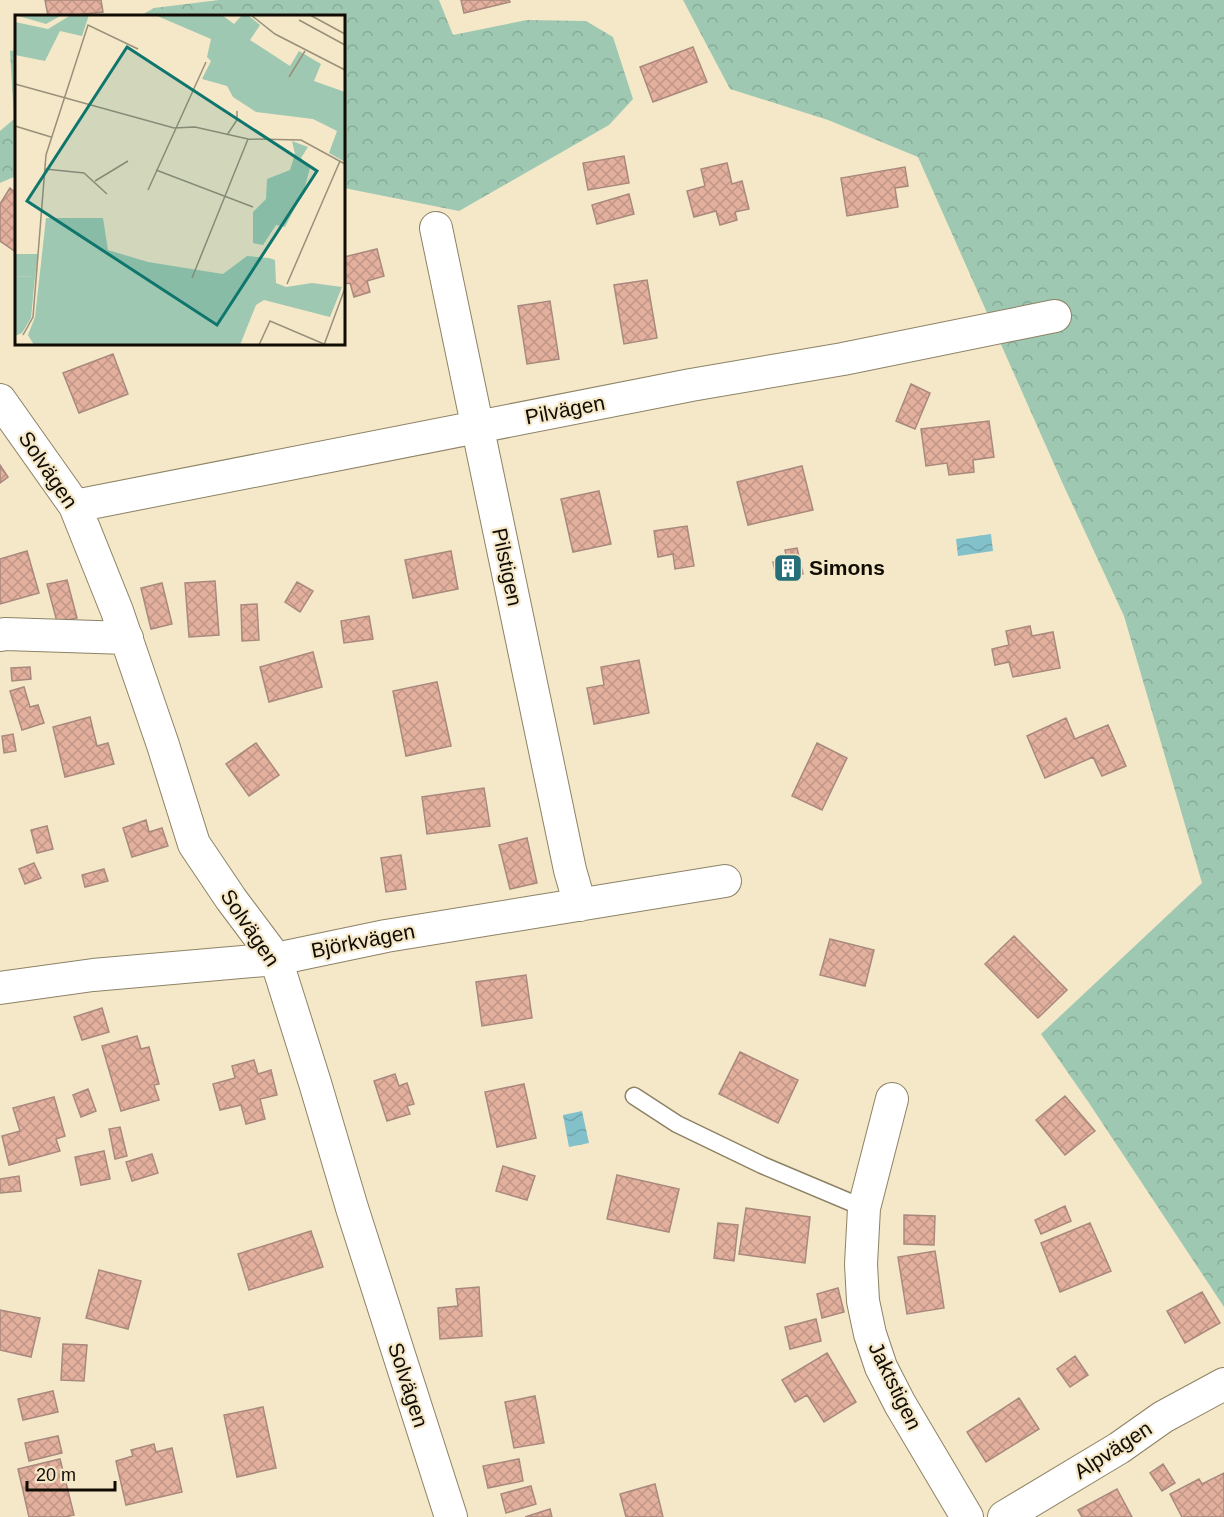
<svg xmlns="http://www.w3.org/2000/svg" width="1224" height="1517" font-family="Arial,sans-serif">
<defs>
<pattern id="forest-crowns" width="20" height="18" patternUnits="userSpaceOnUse" patternTransform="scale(1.5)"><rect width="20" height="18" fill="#9ec8b1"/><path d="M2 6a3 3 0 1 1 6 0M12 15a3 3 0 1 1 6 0" fill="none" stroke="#87ab97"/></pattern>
<pattern id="water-waves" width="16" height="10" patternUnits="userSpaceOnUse" patternTransform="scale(1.5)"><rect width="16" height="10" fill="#82c0ca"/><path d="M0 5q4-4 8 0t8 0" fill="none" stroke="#6fa4ac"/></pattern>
<pattern id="building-cross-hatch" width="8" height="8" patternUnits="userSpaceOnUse" patternTransform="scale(1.5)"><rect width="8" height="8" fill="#e3b09e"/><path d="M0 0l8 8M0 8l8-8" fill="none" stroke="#c29686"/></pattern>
</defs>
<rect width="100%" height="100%" fill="#f5e8c9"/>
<!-- forest -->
<path fill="url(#forest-crowns)" d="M219,0H439L453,35L527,20L586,21L613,37L633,99L609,125L459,211L344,188V16H140L154,8Z
M683,0H1224V1307L1089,1103L1041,1034L1202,883L1124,616L1062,482L918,157L828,120L730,89Z
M16,50V176L0,183V131L14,119L10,51Z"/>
<!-- water -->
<path fill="url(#water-waves)" d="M991,534L993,551L958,556L956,539Z
M582,1111L589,1143L569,1147L563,1115Z"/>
<!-- building -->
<path fill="url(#building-cross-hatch)" stroke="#a9897d" stroke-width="1.5" d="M45,0H101L103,12L67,16H48Z
M461,0H509L510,2L464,13Z
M693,47L707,82L653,102L640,67Z
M624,156L629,183L588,190L583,163Z
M727,163L732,184L742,181L749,209L735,212L737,220L720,225L716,211L694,217L687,191L705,186L701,169Z
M905,167L908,186L895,188L898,207L847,216L841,178Z
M10,188L16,193V252L0,241V204Z
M629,194L634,214L597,224L592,205Z
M377,249L384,276L367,281L370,292L354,297L350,283L344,284V257Z
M647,280L657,338L624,344L614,285Z
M550,301L559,359L527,364L518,306Z
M113,354L128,394L79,413L63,373Z
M911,384L930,393L915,429L896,421Z
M989,421L994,457L973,460L974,472L949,475L947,463L926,466L921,429Z
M0,465L8,477L0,483Z
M802,466L813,510L748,525L737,482Z
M599,491L611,544L573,552L561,499Z
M687,526L694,566L675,569L673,554L658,557L654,531Z
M797,548L803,574L777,580L773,562L787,559L785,550Z
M27,551L39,593L0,604V559Z
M451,551L458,589L413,598L405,560Z
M67,580L77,618L57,622L47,584Z
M215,581L219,635L189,637L185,583Z
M297,582L313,591L300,612L285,602Z
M162,583L172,624L151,629L141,588Z
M257,604L259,640L242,641L241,605Z
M369,616L373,639L344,643L341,621Z
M1030,626L1032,636L1053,632L1060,668L1013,677L1009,662L995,665L992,649L1009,645L1006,631Z
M313,652L322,687L269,702L260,667Z
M639,660L649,713L594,724L587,688L604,685L601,667Z
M30,667L31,679L12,681L11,668Z
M437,682L451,746L406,756L393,691Z
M24,687L30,707L38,705L44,723L22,730L10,691Z
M90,717L97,746L108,743L114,764L65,777L53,727Z
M1066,718L1075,739L1108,725L1126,766L1102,776L1093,757L1045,778L1027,736Z
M13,734L16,751L4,753L2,736Z
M256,743L279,775L249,796L226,764Z
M817,743L847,758L822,810L792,796Z
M484,788L490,826L427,834L422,797Z
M146,820L149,832L162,828L168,846L132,857L123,828Z
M47,826L53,849L37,853L31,830Z
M527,838L537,883L510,889L499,845Z
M401,855L406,889L386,892L381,858Z
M34,863L41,878L25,884L19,869Z
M104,869L108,881L85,887L82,875Z
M1014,936L1067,990L1038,1018L985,964Z
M830,939L874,950L865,986L820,975Z
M526,975L532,1018L482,1026L476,982Z
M102,1008L109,1032L82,1040L74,1017Z
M137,1036L141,1049L149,1047L159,1084L154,1085L159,1100L121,1111L102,1046Z
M740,1052L798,1080L778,1123L719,1094Z
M254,1060L258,1074L271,1070L277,1095L260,1099L265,1119L246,1124L241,1105L220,1110L213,1084L235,1078L232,1066Z
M395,1074L399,1086L407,1083L414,1104L407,1106L410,1114L387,1121L374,1081Z
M524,1084L536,1138L497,1147L485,1092Z
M88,1089L96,1111L81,1117L73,1095Z
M1065,1096L1095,1131L1065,1155L1036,1120Z
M54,1097L65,1136L56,1139L60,1151L9,1165L2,1136L20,1131L13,1108Z
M120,1127L127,1156L115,1159L109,1129Z
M104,1151L110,1179L81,1185L75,1157Z
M152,1154L158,1173L132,1181L126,1162Z
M503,1166L535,1176L527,1200L496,1191Z
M617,1175L679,1189L669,1232L607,1219Z
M19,1176L21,1191L0,1193V1179Z
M1065,1206L1071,1221L1041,1234L1035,1220Z
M746,1208L810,1217L805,1263L739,1254Z
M904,1215L935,1216L934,1245L904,1244Z
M718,1223L738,1225L734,1261L714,1258Z
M1090,1223L1111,1271L1060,1292L1041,1243Z
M311,1231L323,1267L249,1290L238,1254Z
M935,1251L944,1308L907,1314L898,1257Z
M99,1270L141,1281L128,1329L86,1318Z
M479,1287L482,1336L440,1339L438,1308L458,1306L456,1289Z
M838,1288L844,1312L822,1318L817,1294Z
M1202,1292L1220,1323L1185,1343L1167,1311Z
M0,1310L40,1318L31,1357L0,1350Z
M816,1319L821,1341L790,1349L785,1327Z
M63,1344L87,1345L84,1381L61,1380Z
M827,1353L856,1402L824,1422L807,1395L795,1402L782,1380Z
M1075,1356L1088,1375L1070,1387L1057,1369Z
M53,1391L58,1412L23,1420L18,1399Z
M535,1396L544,1443L514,1448L505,1402Z
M1019,1398L1039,1429L986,1462L967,1432Z
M263,1407L276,1468L237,1477L224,1415Z
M58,1436L62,1453L29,1461L25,1443Z
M154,1444L156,1452L172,1448L182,1492L126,1505L116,1461L133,1456L131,1450Z
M60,1459L74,1515L65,1517H29L18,1469Z
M519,1459L523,1481L488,1488L483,1466Z
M1163,1464L1175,1483L1162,1491L1150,1473Z
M1224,1473V1517H1182L1170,1494L1199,1479L1202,1484Z
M655,1484L663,1517H626L620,1494Z
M531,1486L536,1504L506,1513L501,1494Z
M1117,1489L1132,1517H1082L1078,1510Z
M550,1509L552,1517H525Z"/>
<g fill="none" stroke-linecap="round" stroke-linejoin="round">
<!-- service casing -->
<g stroke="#8d8265" stroke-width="19">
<path id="service" d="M634,1096L677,1124L762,1165L864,1208"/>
</g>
<!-- minor casing -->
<g stroke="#8d8265" stroke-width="34">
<path id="minor" d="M436,228L570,870L580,905
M0,400L75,506L117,611L163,745L194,844L231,899L276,959L315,1083L352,1208L451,1517
M75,506L691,385L843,359L1055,316
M0,635L5,634L127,638
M0,988L93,975L276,959L386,936L725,881
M892,1099L864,1208L861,1264L863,1301L870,1334L881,1367L900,1404L967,1517
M1004,1517L1119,1448L1163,1417L1224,1384"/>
</g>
<!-- service -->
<use href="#service" stroke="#fff" stroke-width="16"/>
<!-- minor -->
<use href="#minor" stroke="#fff" stroke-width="32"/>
</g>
<!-- icons -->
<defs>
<g id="building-square" transform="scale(1.5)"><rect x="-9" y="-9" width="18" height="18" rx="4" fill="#266f79" stroke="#f5e8c9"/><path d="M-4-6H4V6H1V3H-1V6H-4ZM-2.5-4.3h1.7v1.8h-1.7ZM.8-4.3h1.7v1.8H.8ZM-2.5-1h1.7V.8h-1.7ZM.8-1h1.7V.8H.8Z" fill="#fff"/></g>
</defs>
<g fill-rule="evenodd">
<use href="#building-square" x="788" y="568"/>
</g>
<g text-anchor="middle" stroke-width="4.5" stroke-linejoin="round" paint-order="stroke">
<!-- street labels -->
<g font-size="21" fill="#100c03" stroke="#f5e8c9">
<text transform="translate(565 410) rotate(-11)" y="7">Pilvägen</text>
<text transform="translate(48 470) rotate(56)" y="7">Solvägen</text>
<text transform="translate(507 567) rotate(78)" y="7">Pilstigen</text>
<text transform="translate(250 928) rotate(56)" y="7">Solvägen</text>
<text transform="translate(363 941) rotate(-11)" y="7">Björkvägen</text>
<text transform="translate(408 1385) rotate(72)" y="7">Solvägen</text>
<text transform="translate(895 1386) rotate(64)" y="7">Jaktstigen</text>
<text transform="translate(1113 1450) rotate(-33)" y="7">Alpvägen</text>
</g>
<!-- poi labels -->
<g font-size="21" font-weight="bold" fill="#100c03" stroke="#f5e8c9" text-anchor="start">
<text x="809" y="575">Simons</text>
</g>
</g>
<!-- overview -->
<g transform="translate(15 15)">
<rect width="330" height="330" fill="#f5e8c9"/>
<path d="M56,0H74L67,21L45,16L30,46L0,40V7L33,14ZM277,126L293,132L286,143L295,153L289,175L270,212L261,210L248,230L238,228V197L251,184L252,164L275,155L280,139ZM31,203H88L93,235L133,247L208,259L232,241L254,243L260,245L261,268L271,272L297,268L327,272L315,302L249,285L241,290L225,330H19L13,320L20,302ZM0,239H23L20,262L0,261Z" fill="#9ec8b1"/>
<path d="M0,0H47L31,9Z" fill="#9ec8b1"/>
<path d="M140,0H207L219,9L227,0H233L245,10L235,25L275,51L284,36L306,49L299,66L330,77V147L314,138L322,116L298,104L241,97L218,82L212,71L187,64L196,46L192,42L196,24Z" fill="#9ec8b1"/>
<path d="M0,261L20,262L16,303L7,318L0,321Z" fill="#9ec8b1"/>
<path fill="none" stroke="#99907a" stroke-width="1.5" d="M236,0L260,19L330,55M295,0L330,19M284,5L330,30M274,62L290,36M0,69L159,113L180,112L233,124L286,125L330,149M0,111L36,122M212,120L222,105V96M30,154L69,158L92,179M141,155L238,192M80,166L113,146M133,175L191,47M177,263L233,124M272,269L325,146M8,320L18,302L31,140L73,10L123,34M244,330L255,306L309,329M309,330L330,273"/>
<path fill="#0f766e" fill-opacity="0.15" stroke="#0f766e" stroke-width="3" d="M112,32L302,156L202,310L12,186Z"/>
<rect width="330" height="330" fill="none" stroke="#100c03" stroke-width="3"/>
</g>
<!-- scale -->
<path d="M27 1481v9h88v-9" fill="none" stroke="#100c03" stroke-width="3"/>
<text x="36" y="1481" font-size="18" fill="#100c03" stroke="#f5e8c9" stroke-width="4.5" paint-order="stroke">20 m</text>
</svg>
